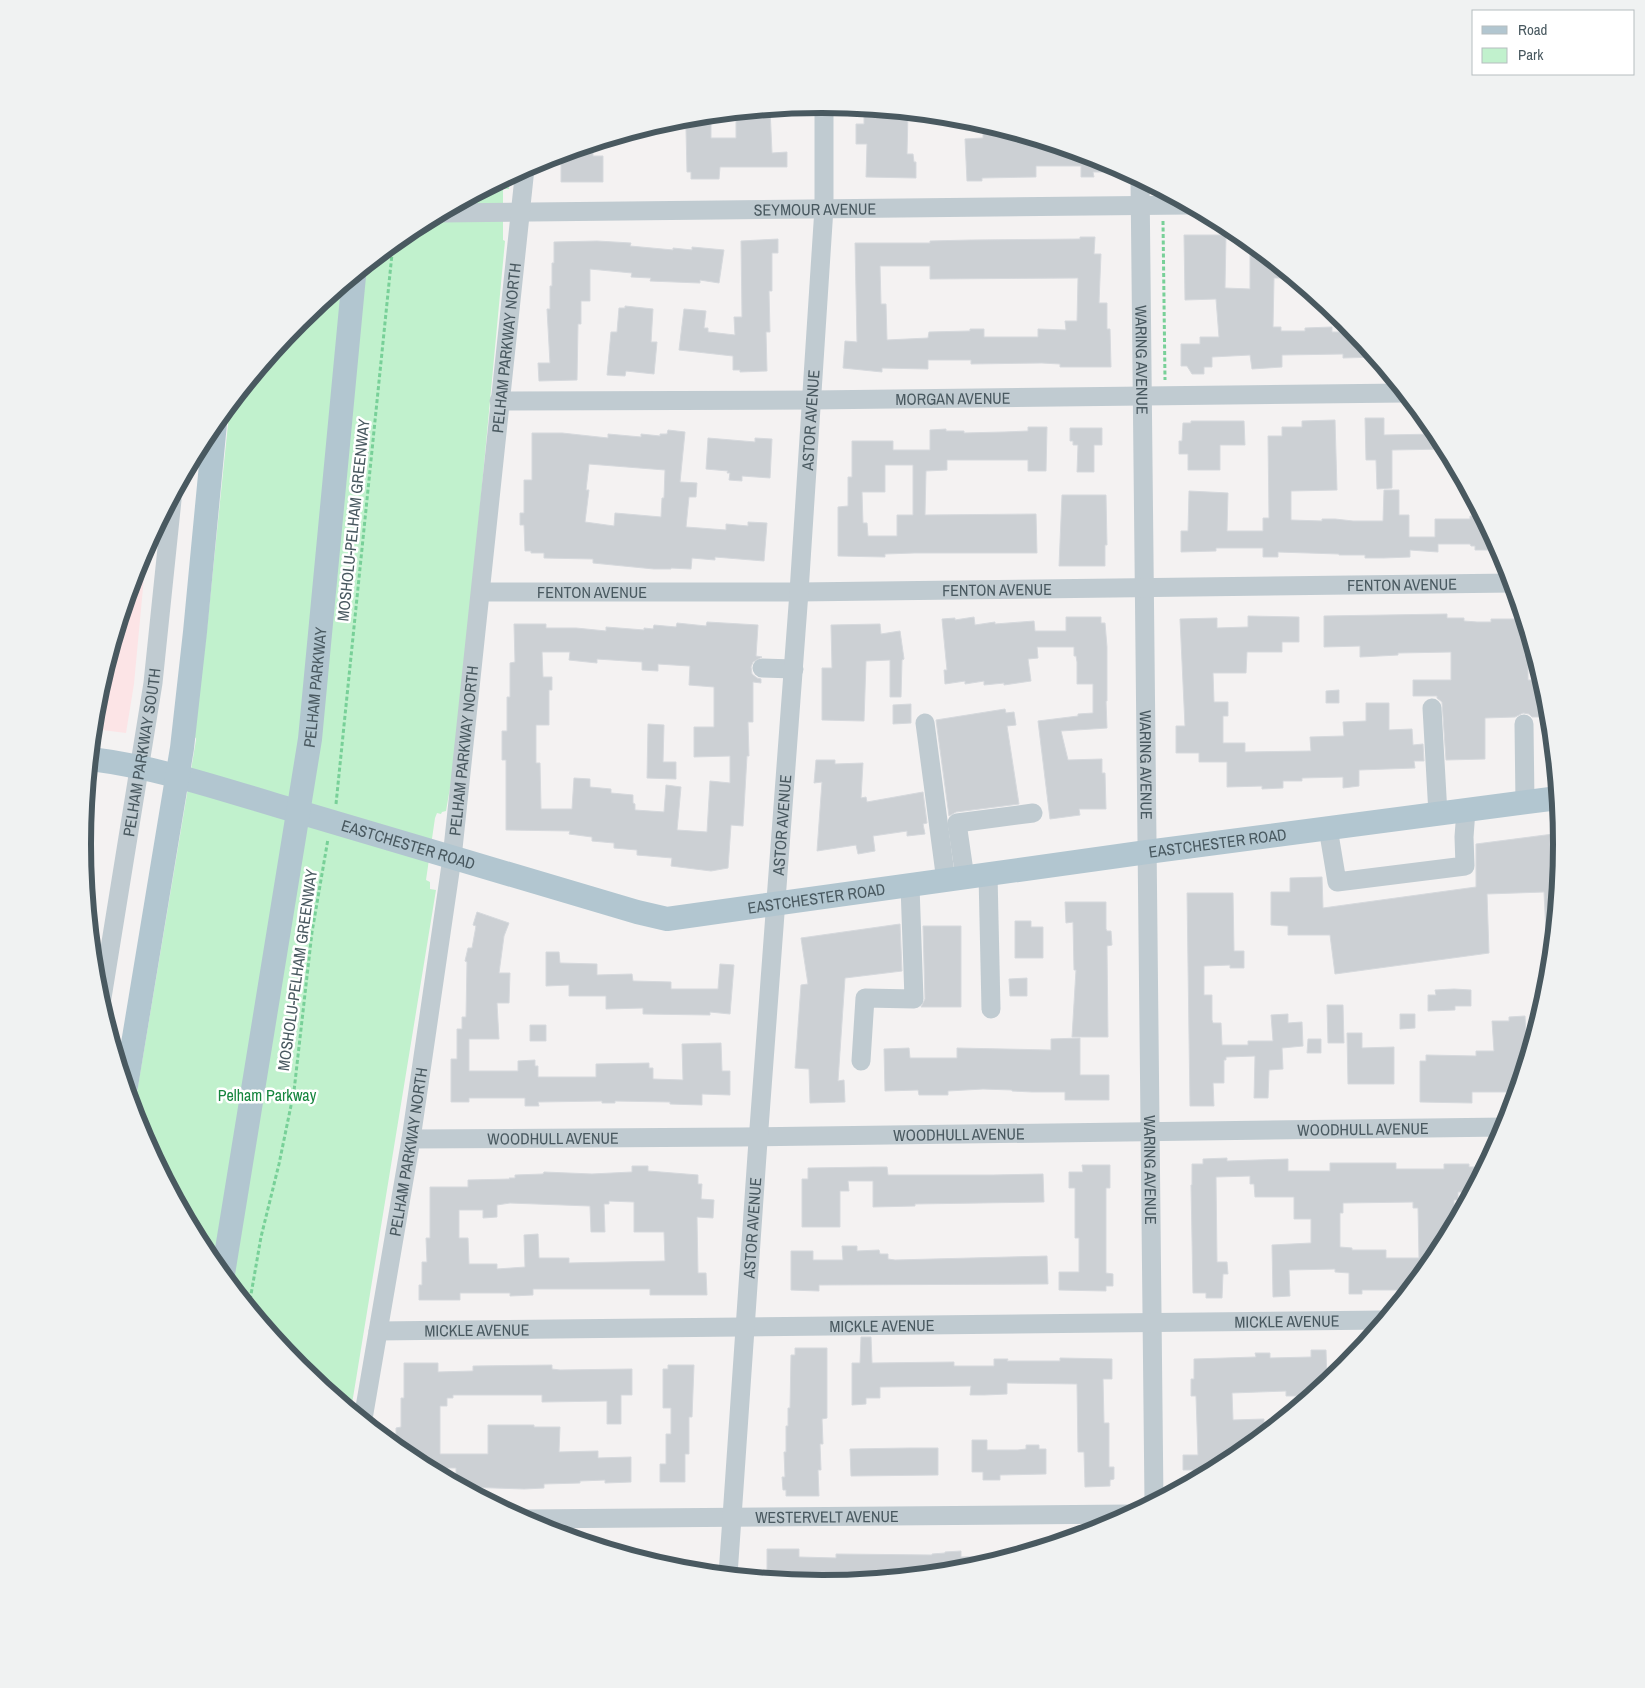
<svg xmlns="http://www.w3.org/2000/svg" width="1645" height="1688" font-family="'Archivo Narrow',sans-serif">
<rect width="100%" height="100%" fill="#f4f2f2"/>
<!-- medical -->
<path fill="#fce4e6" d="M147,545L134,684L126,733L94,729L97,699L139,561Z"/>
<!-- green -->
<path fill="#c1f1cd" d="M514,174L513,182H509V189H503V240L505,241L458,742L446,811L442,812L441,814L437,813L435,818L426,880L430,882V889L436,890L351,1410L299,1367L207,1255L139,1127L134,1110L196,740V738L194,737L207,628L230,405L299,321L412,229Z"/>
<!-- building -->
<path fill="#ccd0d4" stroke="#d6d9dd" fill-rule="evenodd" d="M864,108L908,112L907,154H913L914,162H916V178L866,177L867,144H856V124H864Z
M770,109L772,153L787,152V167H720L719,179H691V172H687L686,129L661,128V123L678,118L711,115V138H736V113Z
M983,123L1106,160L1113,166H1103V172H1093L1094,177H1081V166H1036V177L982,178V181H967L965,139L983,138Z
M593,144V156H603V182H561V154Z
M1184,235H1226L1225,288L1250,289V242L1282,268V278H1274L1273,327H1281V331H1305V328L1332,327V332H1355L1376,357L1343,358V354L1282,355V367L1252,369L1250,355L1212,357V367H1204V374H1192L1187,366H1181V344H1200V337H1219L1216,299L1185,300Z
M1080,237H1095L1094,254H1101L1099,303H1107V329H1110L1111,367H1060V364L1042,363L971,364V360H928V369L882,368V372L843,368L845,341L857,342L855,243H930V241L971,240L1080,239ZM880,266H930V279L1078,278L1077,321H1065L1066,330L1038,329V337H984V329H970V331L929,332L928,338L887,340L886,304H881Z
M778,239V253H772V291H769L770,332H766L767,371L740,372V370H733V356L679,350L684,309L706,311L704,328H708V332L735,335L734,317H742L741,241Z
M597,241L631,243L630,246L673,250V248L692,250V247L724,250L719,283L700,280V283L650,281L651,278L631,277L632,273L590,269V301H581V324H578L577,380L539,381L538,363H550L547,309H550V286H552V263H554V242Z
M625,306L653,309L651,342H657L654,374L626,371L625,376L607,375L611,332H617L619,308H625Z
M1365,418H1384V435L1438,434L1446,449L1392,450V488L1377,489L1376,460H1366Z
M1335,420L1337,490L1291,491V520L1322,521V519H1335L1353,521H1383L1384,490H1399V515H1409V537H1435V519H1470V516H1482L1495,540L1496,550H1475V546H1471L1470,544H1438V552L1410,550V557L1383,558H1365V555H1339V554L1278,552V557H1263V548H1216V551L1181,552V531H1188L1189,491L1228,493L1227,531H1263V518H1269L1268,436H1282V427H1302V421Z
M1191,421H1244L1245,445H1220V470H1188V454H1179V441H1182L1183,423H1191Z
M1028,427H1047L1046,471H1028V460H947V470L926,471L925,515L1036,514L1037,553H914L885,554V557L838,556V507L848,506V477H852V441H893V450H930V430L946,429V431H964V433L1004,432L1028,431ZM885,465H913V515H897V536H868L867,523H863L862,492H885Z
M1070,428H1102V445H1094V472H1077L1078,445H1073V441H1070Z
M668,430L685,432L680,482L697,483L696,497H689L686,527L726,530V524L748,526V522L767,523L764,561L715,557V560L692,558L691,569L671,568V569H654L593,563V559L544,558V553H531V551H525L524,525H520V513H524V480H532V433H562L608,438V434L641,437V434L660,436V434H667ZM589,464L665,470L664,498H662L661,517L615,513L614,526L585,522L589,490H586Z
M708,438L755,442V438L772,439L770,478L742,476V481L729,480L730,473H727L728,471L706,469Z
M1062,495H1106L1107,545H1105V566H1059Z
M1447,614V618H1464V621L1477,622H1491V619H1524L1535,655L1528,656V680H1541L1542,717H1532L1529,714L1523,713L1515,717L1485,718V759L1446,760L1442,702L1437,698V696H1413V680H1451V652L1398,653V655L1360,657V646L1324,647V616Z
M1248,616L1299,617V642H1282V652H1247L1246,673H1213L1214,702H1228V716H1223V743H1245V752L1311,751L1310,737L1344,736L1343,722L1366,721V703H1389V730L1412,729L1413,745L1423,744L1424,761H1414L1415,768L1359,770V786L1343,788V777L1302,778V781H1283V788L1262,789V786L1227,787V762H1199V753H1176V726H1185L1180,619L1217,618V628L1248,627Z
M974,617L975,625L995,622V624L1034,621L1035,631H1066V617H1101V623H1105L1107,647V701H1106L1107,728L1061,731L1068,760L1102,759V773H1105L1106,809H1079L1080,815L1050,819L1038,721L1078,716V714L1093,713V684H1077V662L1076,656H1074V647H1037L1038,658L1028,659L1031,681L1004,685V683L984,685V681L965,684V681L945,684L944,670H947L942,619L955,618V620Z
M707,622L758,625L756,656L762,657L753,662L751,667L752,674L757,678L761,679V683L753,682V722H748L749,756H747L743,826L731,825L728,868L711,871L671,866L672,858L637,855V850L614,848V843L592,841V837L569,834L570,831L506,830V760H502V731H507V697H510V663L515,662L514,624H546V628H576L606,631V627L644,630V628L653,629L654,625L676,627L677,623L706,626ZM542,652H570L569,660L597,663V659L642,662V670L658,671V664L690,666L689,685L714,687V727H694V757L730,756V783L710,781L707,832L677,830L681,787L666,785L664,812L635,810V804L633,803V795L611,793V789L590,787V779L574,778L572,809H541L540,763H536V725H549V690H552V677H543Z
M880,624L881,634L900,631L904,659L902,660L901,697H890V660L866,661L864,721L822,720V668H832L831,625Z
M1339,690V703H1326V691Z
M911,704V723L893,724V705Z
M1005,709L1006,713L1014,712L1016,725L1007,726L1019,804L956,812L949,816L936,720Z
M648,724L664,725L663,762H676V779L647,778Z
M816,760H835V764L863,763L861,798L866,797L867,802L923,792L927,823L923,824L925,834L907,836V831L873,836L875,851L858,854L856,845L817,851L822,782L814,783Z
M1561,833L1562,844L1554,933H1546L1544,892L1487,894L1489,953L1335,974L1330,935H1288V926L1271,925V892H1290V878L1322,877L1323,908L1476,887V844Z
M1187,893H1233L1234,951H1244V968H1230V965L1204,966V995H1212V1020L1213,1023H1221L1222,1045H1248V1041H1273L1271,1015L1288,1014V1023L1302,1022L1303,1046L1282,1048L1283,1069L1269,1070L1268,1098H1254L1255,1056L1226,1057V1060H1224V1083H1213L1214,1106H1190Z
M1065,902H1106V929L1107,931H1111L1112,945L1107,946L1108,1037H1072L1076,970H1074L1073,922L1066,923Z
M477,912L509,923L504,936L499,973H510L509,1003H497L499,1039H469V1071H518V1061L535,1060V1066H538V1077H596V1064L649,1063V1068H653V1079L683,1080L682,1044L721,1043L722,1071H730V1095L702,1094V1105L670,1104V1102L615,1101V1103H602V1101L538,1102L539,1106H525V1098H469V1102H451V1059H457V1029H462V1017H466L467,962L465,961L468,948H472L476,926L473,925Z
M1015,921H1031V927H1043V958H1015Z
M900,924L902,971L845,978L838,1081L844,1080L845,1102L810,1103L809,1069L795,1068L801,985L808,984L801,938Z
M923,926H961V1007H921L925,999Z
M546,952H559L560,963L597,964V975L632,974L633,981L671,982V989H718L720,964L734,965L730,1014L710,1012V1015L643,1014V1008L606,1009V996H569V985L546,986Z
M1027,978V996H1010L1009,979Z
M1454,989L1471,990V1006H1455V1010L1428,1011V995H1436L1435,990Z
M1327,1005H1343L1344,1043H1328Z
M1400,1014H1415V1028L1400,1029Z
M1525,1016L1527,1058L1517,1092H1472V1103L1420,1102V1061H1426V1055L1476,1056V1051H1494L1492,1021H1509V1017Z
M530,1025H546V1041H530Z
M1347,1033H1362V1048L1394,1047V1084H1348Z
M1080,1038V1075H1109V1100H1065V1092H1032L1012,1091V1090L983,1089L948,1091V1095H919L918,1090L885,1091L884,1049L909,1048L910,1058H957V1048L1051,1050V1039Z
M1308,1039H1321V1053H1307Z
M1227,1158V1161L1288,1159V1171H1330V1163H1396V1169H1444V1164H1469V1167H1485L1471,1192H1458V1200H1454V1225L1438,1255L1409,1290H1362V1294H1349V1273L1335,1272V1269L1289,1270L1290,1296L1273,1297L1272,1245L1311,1243V1219H1294V1197H1255L1254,1184H1250V1176L1216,1177L1217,1262H1227L1228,1274H1223L1222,1298H1206V1293H1193L1191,1185H1192V1164H1203V1159ZM1413,1202V1208H1418L1419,1258H1386V1250H1352V1248L1340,1247V1213H1343V1203Z
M1082,1165H1110V1188H1106V1273L1113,1274V1286H1106V1291L1059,1290V1272H1079V1238H1075V1188H1069V1172H1083Z
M632,1166H648V1171L698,1175V1184H702L701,1199L714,1200L713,1218L697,1217L698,1273H706L707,1295H650V1289H533V1295L510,1296V1293H460V1300H419V1285H422V1262H427L426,1238H430V1187H468V1180L510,1179L509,1178H515V1175L543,1174L544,1172L592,1174L632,1172ZM609,1201L634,1202V1232H664L665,1261L569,1263V1258H539L538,1234L524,1235L525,1267L497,1269V1264H469L468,1238H459V1210H483V1218L497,1217V1205L510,1203L590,1206L591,1232H605L604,1204H609Z
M874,1167H887L888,1175H993L1043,1174L1044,1202L915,1204V1206L873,1207V1181H848L849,1191H840V1227H802V1179H808V1168Z
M842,1246H857V1251L879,1250L880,1254H888V1259L895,1260L1047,1256L1048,1284L819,1285V1291L791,1290V1251H813V1260H843Z
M861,1337H871L872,1363L954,1362V1366H994V1359H1008L1007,1361H1060V1358L1112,1359V1379H1103L1104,1423H1109V1467H1114V1479L1110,1480V1486L1085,1487L1084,1452H1078L1077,1384L1007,1383V1394L984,1395H970L971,1386L880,1387V1398H866V1404L852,1405V1363H860Z
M795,1348H827V1418L822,1419L823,1444H820L821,1470H818L819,1496H786V1490H783L782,1477H785L784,1452H786V1426H788V1408H790L791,1355H795Z
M1311,1350H1326L1327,1383L1311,1396H1286V1391L1232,1393L1233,1420L1264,1419V1434L1233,1459L1193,1481V1470H1183V1455H1198L1196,1396H1191V1379H1194V1359L1256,1357L1255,1353H1270V1358L1311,1357Z
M404,1363H438V1372L473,1371V1366L552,1365V1369L560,1370L632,1369V1395H621V1424H607V1401L542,1402V1395H453V1398H447V1406H440V1454H488V1425H534V1427H560L559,1452L598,1451V1458L631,1457V1482L605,1483V1480L580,1481V1483L544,1484V1488L524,1489L464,1487L456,1483V1468H428L411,1459L396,1446V1428L401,1427V1398H404Z
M668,1365H694L692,1417H689V1454H685V1482H660V1464H666V1434H671V1408H663V1369H668Z
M972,1440H987V1450H1018L1026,1449V1445H1039V1449H1046V1474L1000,1475V1480H983V1472H972Z
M910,1448H938V1475L851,1476L850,1449Z
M767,1549H799V1557L836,1558V1554L932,1555V1554L945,1553V1552L961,1551V1557L999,1556V1560L966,1570L930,1573H863V1580L836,1583V1575H767Z"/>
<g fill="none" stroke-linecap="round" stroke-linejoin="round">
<!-- path -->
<path stroke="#78d098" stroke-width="3" stroke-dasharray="4 2.5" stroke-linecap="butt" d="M1163,221L1165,380
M336,804L393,244
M249,1306L261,1237L279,1164L294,1091L312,932L328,839"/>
<!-- minor -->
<g stroke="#c0cbd1" stroke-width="19">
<path id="s1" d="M1140,179L1154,1502"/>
<path id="s2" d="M441,213L1189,205"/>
<path id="s3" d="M499,401L812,400L1405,393"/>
<path id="s4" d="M481,592H799L1513,583"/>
<path d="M762,668L794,669"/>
<path d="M1432,708L1438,814"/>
<path d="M925,723L946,881"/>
<path d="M1524,724L1525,803"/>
<path d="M1328,828L1337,882L1465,866L1464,837L1466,810"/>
<path d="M988,874L991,1009"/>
<path d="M965,878L957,823L1033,813"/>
<path id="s5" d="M101,1004L153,683L172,500"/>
<path d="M861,1061L865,998L914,999L910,886"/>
<path id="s6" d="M411,1139L740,1137L1506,1127"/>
<path id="s7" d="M378,1331L1385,1320"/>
<path id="s8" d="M363,1419L411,1139L452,858L525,168"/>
<path id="s9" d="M523,1519L1132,1514"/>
<path id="s10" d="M728,1575L757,1155L799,592L824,208V104"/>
</g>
<!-- major -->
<g stroke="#b2c6d0" stroke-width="24">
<path id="s11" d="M91,759C163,768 230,792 299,812C412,845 524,879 637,912L667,919L1147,852L1558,798"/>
<path d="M126,1086L182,748L195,632L215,423"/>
<path id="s12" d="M223,1274L310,739L354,276"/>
</g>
</g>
<g text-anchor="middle" stroke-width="5" stroke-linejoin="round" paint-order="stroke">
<!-- street labels -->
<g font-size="16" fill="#495960" stroke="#fff">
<text dy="6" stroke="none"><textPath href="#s2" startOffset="374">SEYMOUR AVENUE</textPath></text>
<text dy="6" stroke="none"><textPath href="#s8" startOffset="1081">PELHAM PARKWAY NORTH</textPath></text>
<text dy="6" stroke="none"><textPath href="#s1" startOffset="181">WARING AVENUE</textPath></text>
<text dy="6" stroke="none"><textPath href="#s3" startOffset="454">MORGAN AVENUE</textPath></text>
<text dy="6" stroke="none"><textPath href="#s10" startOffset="1158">ASTOR AVENUE</textPath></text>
<text transform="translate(353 520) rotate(-84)" y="6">MOSHOLU-PELHAM GREENWAY</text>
<text dy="6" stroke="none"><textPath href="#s4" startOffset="921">FENTON AVENUE</textPath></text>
<text dy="6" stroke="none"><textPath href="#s4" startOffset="516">FENTON AVENUE</textPath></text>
<text dy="6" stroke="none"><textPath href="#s4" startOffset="111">FENTON AVENUE</textPath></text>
<text dy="6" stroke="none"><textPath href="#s12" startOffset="594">PELHAM PARKWAY</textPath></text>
<text dy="6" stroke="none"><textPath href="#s8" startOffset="676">PELHAM PARKWAY NORTH</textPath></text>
<text dy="6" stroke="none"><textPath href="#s5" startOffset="255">PELHAM PARKWAY SOUTH</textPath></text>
<text dy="6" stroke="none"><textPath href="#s1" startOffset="586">WARING AVENUE</textPath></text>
<text dy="6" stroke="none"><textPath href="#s10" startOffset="752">ASTOR AVENUE</textPath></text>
<text dy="6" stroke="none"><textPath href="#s11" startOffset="1154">EASTCHESTER ROAD</textPath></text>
<text dy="6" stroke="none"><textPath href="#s11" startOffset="329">EASTCHESTER ROAD</textPath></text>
<text dy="6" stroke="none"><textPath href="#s11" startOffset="749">EASTCHESTER ROAD</textPath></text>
<text transform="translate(297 970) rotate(-82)" y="6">MOSHOLU-PELHAM GREENWAY</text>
<text dy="6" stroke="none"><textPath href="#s6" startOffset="952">WOODHULL AVENUE</textPath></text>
<text dy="6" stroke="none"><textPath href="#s6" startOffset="548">WOODHULL AVENUE</textPath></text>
<text dy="6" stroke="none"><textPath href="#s6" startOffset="142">WOODHULL AVENUE</textPath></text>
<text dy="6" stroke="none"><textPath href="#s8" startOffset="271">PELHAM PARKWAY NORTH</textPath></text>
<text dy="6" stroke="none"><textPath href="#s1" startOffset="991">WARING AVENUE</textPath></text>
<text dy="6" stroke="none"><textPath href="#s10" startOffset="348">ASTOR AVENUE</textPath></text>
<text dy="6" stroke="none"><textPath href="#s7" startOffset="909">MICKLE AVENUE</textPath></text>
<text dy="6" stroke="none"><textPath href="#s7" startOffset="504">MICKLE AVENUE</textPath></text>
<text dy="6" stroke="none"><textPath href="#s7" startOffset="99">MICKLE AVENUE</textPath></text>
<text dy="6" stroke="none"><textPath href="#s9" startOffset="304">WESTERVELT AVENUE</textPath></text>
</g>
<!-- park labels -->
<g font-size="16" fill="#16853e" stroke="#fff">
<text x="267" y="1101">Pelham Parkway</text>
</g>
</g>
<!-- crop -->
<path d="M0 0H1645V1688H0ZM91 844a731 731 0 1 1 1462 0a731 731 0 1 1-1462 0Z" fill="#f0f2f2" fill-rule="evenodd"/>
<path fill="none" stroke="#495960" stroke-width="6" d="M91 844a731 731 0 1 1 1462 0a731 731 0 1 1-1462 0Z"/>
<!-- legend -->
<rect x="1472" y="10" width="162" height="65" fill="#ffffff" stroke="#b6bdbf"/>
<rect x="1482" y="26" width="25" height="8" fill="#b2c6d0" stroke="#b6bdbf"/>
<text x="1518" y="35" font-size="15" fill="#495960">Road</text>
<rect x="1482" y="48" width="25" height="15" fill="#c1f1cd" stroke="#b6bdbf"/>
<text x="1518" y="60" font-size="15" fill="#495960">Park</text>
</svg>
